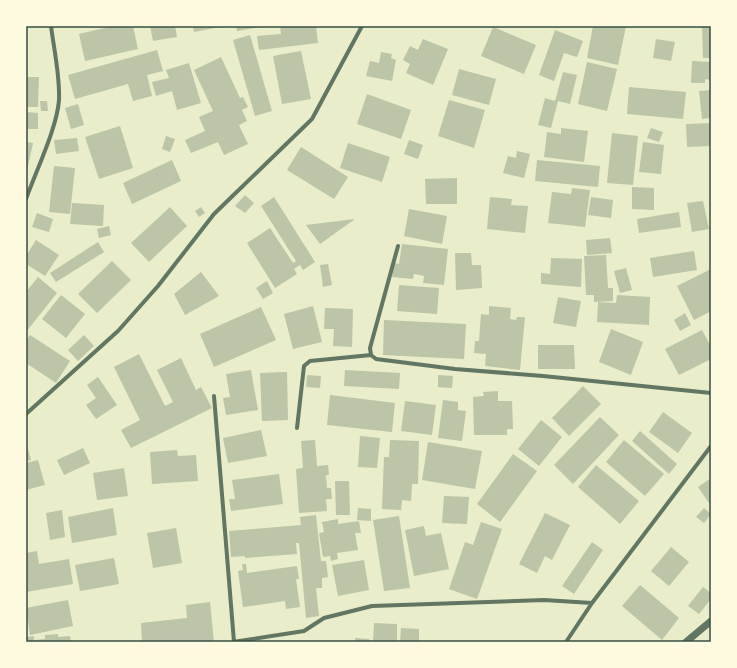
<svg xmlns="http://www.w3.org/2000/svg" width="737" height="668" font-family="Cabin,sans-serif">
<rect width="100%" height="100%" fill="#e9edc9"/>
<!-- building -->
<path fill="#bcc5a7" d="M113,26H133L138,49L85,61L79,34Z
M150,26H175L177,37L153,41Z
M193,26H220V27L194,32Z
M236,26H260V27L237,31Z
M280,26H316L318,43L259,50L257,36L281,34Z
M593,26H626L618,65L587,58Z
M702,26H711V58H703Z
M493,27L536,45L524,74L481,56Z
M555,30L583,41L577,57L564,53L554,81L539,75Z
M250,35L272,111L255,116L233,40Z
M423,39L448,49L433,85L406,73L410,64L403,60L410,46L418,50Z
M656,39L675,42L671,61L653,58Z
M157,50L163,71L147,75L152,96L133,101L128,84L75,99L68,75Z
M301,51L311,99L282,104L273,56Z
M381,52L392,54L391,58L396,60L392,81L366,76L370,61L379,63Z
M221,57L240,98L243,97L248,107L242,110L247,121L239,125L248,144L224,155L218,142L191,153L185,140L205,131L199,117L213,111L194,70Z
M692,61L711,62V80L705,79V83H691Z
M587,62L617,69L607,111L578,104Z
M189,63L201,103L177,110L172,91L156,96L152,82L169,78L166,70Z
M459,69L496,79L489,105L452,95Z
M563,72L577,75L570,104L558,101L551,128L538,125L545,98L555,101Z
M26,77H39L38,107H26Z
M629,87L686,92L683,119L627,114Z
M711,90V118L702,119L699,91Z
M367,94L411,110L401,139L357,124Z
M449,100L485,110L474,148L438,136Z
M40,101H47L48,111H41Z
M78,104L84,125L71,129L65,108Z
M26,112L38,113V129H26Z
M711,123V146L687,147L686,124Z
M120,126L133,168L99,179L85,137Z
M561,128L588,131L584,162L544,157L547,132L561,134Z
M651,128L663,132L659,142L647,138Z
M612,133L638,136L633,185L607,183Z
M166,136L175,139L170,152L162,149Z
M77,138L79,151L56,154L54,140Z
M409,140L423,145L418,159L404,154Z
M26,142L33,143L27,171H26Z
M643,142L664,145L661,174L639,172Z
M348,143L390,157L382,182L340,168Z
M301,147L348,177L334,199L287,170Z
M517,151L530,154L524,178L503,173L508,156L516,158Z
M172,160L181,181L132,204L123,183Z
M537,160L600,166L598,187L535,181Z
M54,166L75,168L70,214L49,212Z
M457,178V204H426L425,179Z
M632,187L654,188V210L632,209Z
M572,188L590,190L585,227L548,223L552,192L571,194Z
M245,195L254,203L245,213L235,206Z
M274,197L315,262L303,270L300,265L294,269L297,274L275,288L247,243L270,228L293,263L296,261L261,206Z
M490,197L512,199L511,205L528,206L525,233L487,229Z
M591,197L613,200L611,218L588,215Z
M703,201L709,229L692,232L687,203Z
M72,203L104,205L103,226L70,224Z
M170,207L187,226L149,262L131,243Z
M201,207L205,213L199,217L195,211Z
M409,209L447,216L442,244L404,236Z
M679,212L681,227L639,233L637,219Z
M37,213L53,219L49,232L32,227Z
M355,219L320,244L306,225Z
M109,226L111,235L99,238L97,229Z
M610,238L612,253L587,255L586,240Z
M36,240L59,255L45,276L26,264V256Z
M98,242L104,252L56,282L50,273Z
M402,244L448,249L444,285L423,283L424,276L414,274L413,279L392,277L394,263L399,264Z
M694,251L697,270L653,277L650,258Z
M455,253H471L472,265H481L482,288L456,290Z
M606,255L608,288H613V301L594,302V295H586L584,256Z
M551,258L582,259L581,287L541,284V273L550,274Z
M112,261L131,280L97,313L78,294Z
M328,264L332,285L323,287L320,265Z
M626,268L632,290L620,293L614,271Z
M711,269V311L694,320L677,286Z
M201,272L219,296L185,315L174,294Z
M38,277L57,293L26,332V292Z
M267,281L273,293L263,299L256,288Z
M399,285L439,288L437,314L397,311Z
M61,295L85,314L66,338L42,319Z
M617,295L650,297L649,325L597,322L598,302L616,303Z
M558,297L581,301L576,327L553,323Z
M313,306L322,342L293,349L284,314Z
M489,306L511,308L510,319L516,320L517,317H525L520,370L485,366L486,354L474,353L475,341H479L481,314L489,315Z
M261,307L276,340L214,367L200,334Z
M325,308L353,309L352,347L333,346L334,329H324Z
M685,313L691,325L680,331L674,320Z
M384,320L466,324L464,359L383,355Z
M611,329L643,342L631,375L599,362Z
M702,330L711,347V359L679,375L665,349Z
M30,335L70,361L56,383L26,363V341Z
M84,335L94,346L78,361L68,350Z
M538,345H574L575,369H538Z
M139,354L165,406L173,402L157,370L181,358L196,390L201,387L212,408L131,448L121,430L140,420L114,367Z
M251,370L258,410L226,415L223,398L230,397L226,374Z
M345,370L400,373L399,389L344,386Z
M287,372L288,420L262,421L260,373Z
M307,375L321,376L320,388L306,387Z
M438,375L453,376L452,388L438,387Z
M98,377L117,405L96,419L86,405L96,398L87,385Z
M583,386L601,404L569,436L552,418Z
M498,391V401H512L513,429H507V435H474L473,397L484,396L483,392Z
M330,395L395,403L392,432L327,425Z
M443,400L458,402V410L466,411L462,441L438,438Z
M405,401L436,405L432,435L401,431Z
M663,412L692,433L678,453L649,432Z
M600,417L619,435L573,484L554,465Z
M541,420L562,437L539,466L518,449Z
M261,430L267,456L228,463L223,438Z
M640,431L677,464L669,474L632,441Z
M360,436L380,438L377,468L358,467Z
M315,440L317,466L328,465L329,475H326L327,488H331L332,499H326L327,511L299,513L296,469L303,468L301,441Z
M390,440L419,441L418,484H412L411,501L402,500L401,510L382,509L384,457H389Z
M624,440L664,474L645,496L606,462Z
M26,442L31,460L26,461Z
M428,442L482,451L475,489L422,480Z
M83,448L90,463L64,475L57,460Z
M177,450L178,456L196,455L198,481L152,484L150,452Z
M513,454L537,471L500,522L477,504Z
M38,460L45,485L26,490V463Z
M596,465L639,501L620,524L578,487Z
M124,468L128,496L97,500L93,473Z
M279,474L283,504L231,511L229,499H235L232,480Z
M711,478V506L698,487Z
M335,481H349L350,515H336Z
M444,496L469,497L467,524L442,523Z
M113,508L117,535L72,543L68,517Z
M358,508L371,509V521L357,520Z
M704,508L711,514L704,523L696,517Z
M62,510L65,537L50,540L46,513Z
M545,513L570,525L552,560L545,556L537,573L519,564Z
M316,515L321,561H326L328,577L322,578V588H316L319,616L306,618L299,543H296L297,554L245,558V556L231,557L229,531L301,525L300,517Z
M399,516L410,588L384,591L373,520Z
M338,519V524L359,521L361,533H355L358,550L337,553L338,559L331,561L330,556L323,557L319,533L324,532L322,522Z
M481,522L502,529L477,599L449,589L465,542L473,545Z
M424,526L426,536L441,533L449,569L414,576L405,530Z
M176,528L182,563L153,568L147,533Z
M592,542L603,550L574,594L562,586Z
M671,547L689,562L669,586L651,571Z
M37,551L39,564L69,559L73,584L26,592V553Z
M114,558L119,584L80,591L75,565Z
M364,560L369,590L338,596L332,565Z
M242,564H246L247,573L297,566L299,579H296L300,607L286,609L285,601L243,607L238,571L243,570Z
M640,585L679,618L662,640L622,606Z
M703,587L711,593V599L699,614L688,606Z
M68,600L73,626L30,635L26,608Z
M210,602L214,642H142L141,623L187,618L186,605Z
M374,623L397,624V642H373Z
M401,628L419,629V642H400Z
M58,634V637L70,636L71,642H26V637L34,636V640L45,639V635Z
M355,638L369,639V642H355Z"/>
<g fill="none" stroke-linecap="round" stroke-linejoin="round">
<!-- minor -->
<path stroke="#617663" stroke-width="4" d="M26,199C36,171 57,128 59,100C60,75 54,50 51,26
M398,246L370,348L371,355L376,359L455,369L543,376L711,393
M214,396L234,642
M26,414L118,331L158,286L214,214L312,119L362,26
M297,428L304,366L310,361L371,355
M233,642L304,631L324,618L372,606L544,600L592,603
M566,642L592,603L711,446"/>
<!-- tertiary -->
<path stroke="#617663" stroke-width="7" d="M686,642L711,621"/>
</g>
<!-- border -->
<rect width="737" height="668" fill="none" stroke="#fefae0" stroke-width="54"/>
<rect x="27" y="27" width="683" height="614" fill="none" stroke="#344e41" stroke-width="1.5"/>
</svg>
